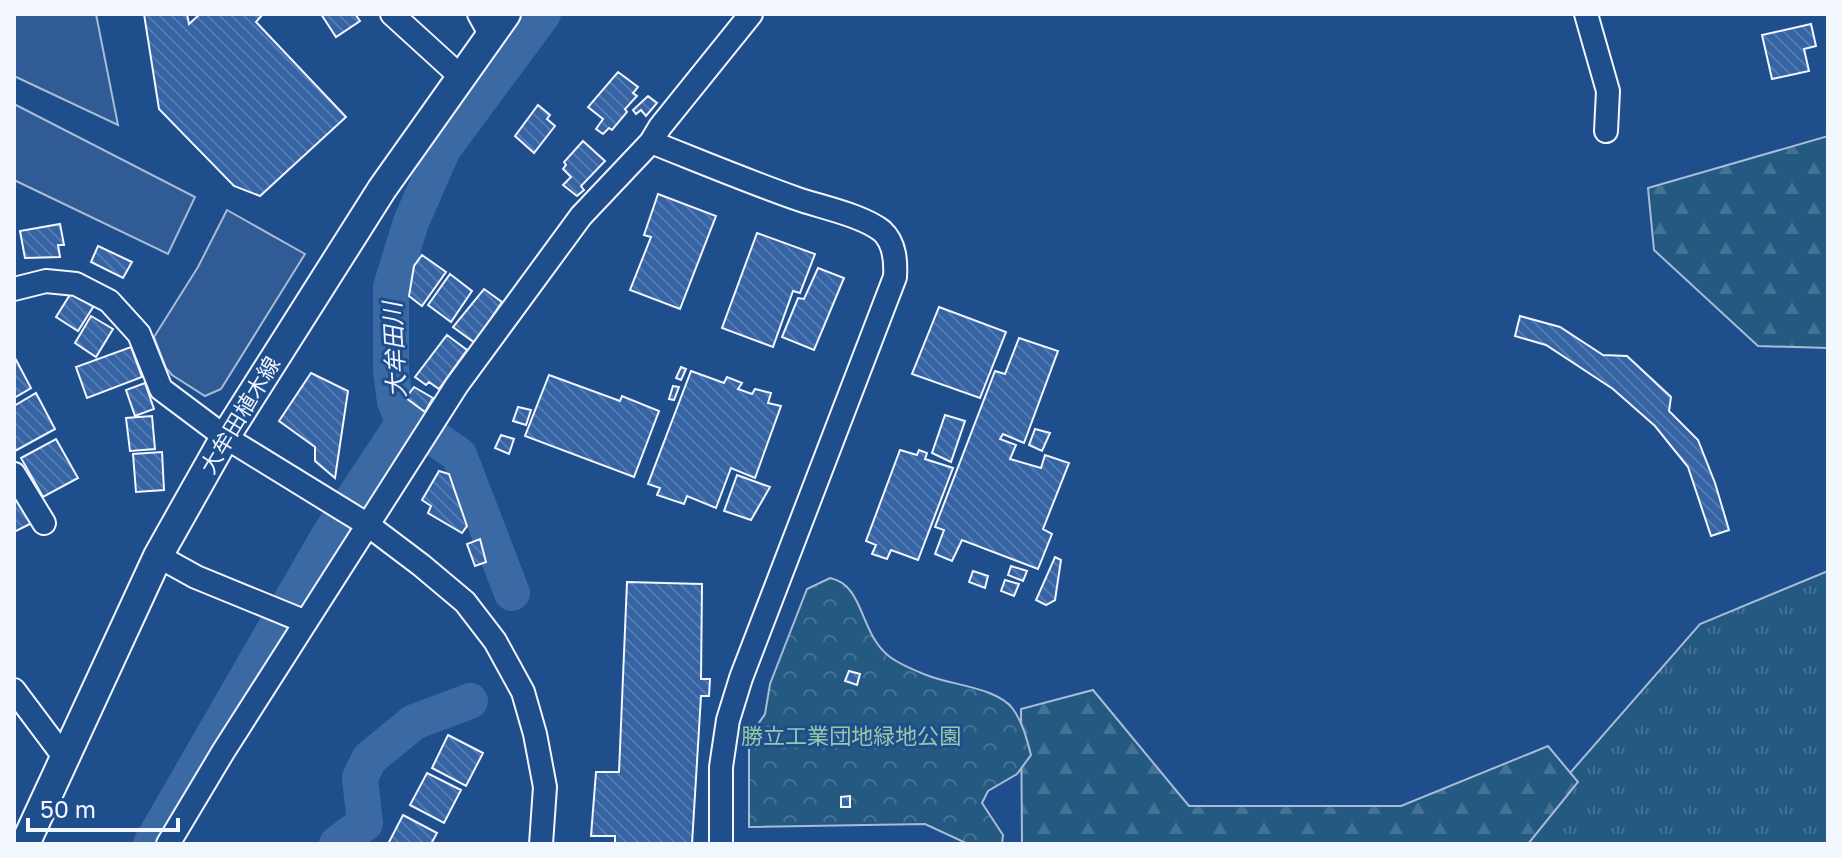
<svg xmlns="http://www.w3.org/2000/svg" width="1842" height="858" font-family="'Golos Text','Noto Sans JP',sans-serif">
<defs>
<pattern id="grass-tufts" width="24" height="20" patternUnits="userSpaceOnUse" patternTransform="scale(2)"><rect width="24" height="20" fill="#245a82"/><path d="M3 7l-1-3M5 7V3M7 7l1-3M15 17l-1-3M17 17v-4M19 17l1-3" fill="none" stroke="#447295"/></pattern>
<pattern id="forest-firs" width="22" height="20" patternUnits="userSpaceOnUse" patternTransform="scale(2)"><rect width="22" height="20" fill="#245a82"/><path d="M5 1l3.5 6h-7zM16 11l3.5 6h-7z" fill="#447295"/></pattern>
<pattern id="park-crowns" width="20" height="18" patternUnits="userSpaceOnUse" patternTransform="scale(2)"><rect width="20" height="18" fill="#245a82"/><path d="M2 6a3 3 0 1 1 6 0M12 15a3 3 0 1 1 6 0" fill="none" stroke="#447295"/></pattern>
<pattern id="building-back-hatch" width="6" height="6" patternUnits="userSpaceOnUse" patternTransform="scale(2)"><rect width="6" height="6" fill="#3563a3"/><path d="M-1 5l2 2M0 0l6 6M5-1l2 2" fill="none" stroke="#537ab1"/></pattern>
</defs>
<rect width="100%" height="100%" fill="#1f4e8c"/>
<!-- grass -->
<path fill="url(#grass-tufts)" stroke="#a8bbd7" stroke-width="2" d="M1828,571V844H1508L1700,624Z"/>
<!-- forest -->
<path fill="url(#forest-firs)" stroke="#a8bbd7" stroke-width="2" d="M1828,136V348L1758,346L1654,250L1648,188Z
M1093,690L1189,806H1401L1548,746L1578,782L1528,844H1022L1021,709Z"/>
<!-- park -->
<path fill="url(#park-crowns)" stroke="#a8bbd7" stroke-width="2" d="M830,578C865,585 859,634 890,657C901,665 916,671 929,676C952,685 998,688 1013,709C1023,723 1027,740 1031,755L1017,774L988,791L982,803L1003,835L1002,844H968L925,824L749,827V748L752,733L765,714L770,684L807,589Z"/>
<!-- parking -->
<path fill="#305b95" stroke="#a8bbd7" stroke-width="2" d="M14,14H96L118,125L14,76Z
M14,104L195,197L168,254L14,180Z
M227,210L305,254L221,389L205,396L172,375L166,368L154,337L198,267Z"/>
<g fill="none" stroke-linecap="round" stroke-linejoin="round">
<!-- river -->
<path stroke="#3b69a3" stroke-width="36" d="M512,593L459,455L401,415L395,402L391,371V287L411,222L443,149L543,14
M151,844L328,537L406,419
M337,844L365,823L360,778L369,759L414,722L470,701"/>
</g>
<!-- building -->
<path fill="url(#building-back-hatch)" stroke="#f2f6ff" stroke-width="2" d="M144,14H187L189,24L200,14H263L256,22L346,117L260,196L234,186L159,109Z
M321,14H355L360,21L336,37Z
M1811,24L1816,46L1804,49L1809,71L1772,79L1762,35Z
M618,72L638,87L633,93L637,96L625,109L627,112L612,130L609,128L603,134L596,129L603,119L588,107Z
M648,96L657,103L646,116L641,110L636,114L633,110Z
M538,105L550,115L547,119L555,126L534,153L515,136Z
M583,141L605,161L581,186L584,190L577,196L563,185L571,177L563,169L566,165L564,162Z
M658,194L716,216L680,309L630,290L651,237L644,235Z
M60,224L64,245H58L60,257L25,258L20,231Z
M757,233L815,254L800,293L793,291L773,347L722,328Z
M98,246L132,262L123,278L91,262Z
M422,255L446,272L422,306L409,296L414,266Z
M818,268L844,278L814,350L782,337L798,298L804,299Z
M450,274L472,291L451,322L428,305Z
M484,289L502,302L475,343L453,327Z
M73,290L95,304L78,331L56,317Z
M939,307L1006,332L980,398L912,374Z
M91,316L113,329L96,357L75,343Z
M1520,316L1560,327L1603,355L1627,356L1671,397L1669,411L1698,440L1715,483L1729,530L1711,536L1688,467L1655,426L1613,389L1546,345L1515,336Z
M447,335L467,350L439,389L429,382L426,385L415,377Z
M1019,338L1058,351L1024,443L1003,434L1000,439L1016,445L1010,459L1041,468L1045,455L1069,463L1043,529L1052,534L1038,569L962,540L952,561L935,554L944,530L935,527L995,371L1005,374Z
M131,347L142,377L87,398L76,367Z
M14,356L31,388L14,398Z
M681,367L686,369L681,380L676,378Z
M691,371L724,383L727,377L742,383L738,389L752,394L755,389L771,393L768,403L781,406L755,478L731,468L716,508L687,496L684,504L657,495L660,488L648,484Z
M311,373L348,391L335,478L315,461V447L279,421Z
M549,375L620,401L622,396L659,411L634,477L525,436Z
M145,383L154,409L135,416L126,390Z
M673,386L679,387L674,400L669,399Z
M414,387L433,398L425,412L406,398Z
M36,393L55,429L15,451L14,406Z
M518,407L531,410L526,425L513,421Z
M945,415L965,421L951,462L932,453Z
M152,416L155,449L130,451L126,418Z
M1035,429L1050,433L1042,451L1029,445Z
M501,435L514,439L509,454L495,448Z
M56,439L78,478L43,497L21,458Z
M900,450L917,455L919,450L927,453L925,459L953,468L918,560L891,550L887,559L872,554L876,545L866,541Z
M162,452L164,490L136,492L133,454Z
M439,471L449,474L467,526L462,533L428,513L431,506L422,500Z
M737,475L770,487L751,520L724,511Z
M14,489L32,523L14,532Z
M480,539L486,562L475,566L467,544Z
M1055,557L1061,560L1055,600L1046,605L1036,600Z
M1011,566L1027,571L1023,581L1008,575Z
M973,571L988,576L985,588L969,582Z
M1005,580L1019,584L1014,596L1001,591Z
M627,582L702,584L701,679H710L709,696H701L692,844H615V836H591L596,772H619Z
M849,671L860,674L857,685L845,681Z
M448,735L483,753L466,786L432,768Z
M427,773L461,790L444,823L410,805Z
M850,796V807H841V797Z
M403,815L437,833L431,844H388Z"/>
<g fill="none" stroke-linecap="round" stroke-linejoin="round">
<!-- minor casing -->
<g stroke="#f2f6ff" stroke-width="26">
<path id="minor" d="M392,14L460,76
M479,14L490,34
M1586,14L1608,91L1606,131
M651,142C699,161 747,181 795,198C820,207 862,215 882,231C895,243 896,261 895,277L741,678L728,720L721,767V844
M14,289L46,281L76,284L109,301L139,334L161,389L225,437L368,525L421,565L465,602L495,641L523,692L535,734L545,787L541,844
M14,474L44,523
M158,556L196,577L306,622
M14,690L65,758
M168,844L223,752L457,385L581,216L651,142L660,127L751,14"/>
</g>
<!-- major casing -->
<g stroke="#f2f6ff" stroke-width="32">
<path id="major" d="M25,844L158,556L225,437L382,189L506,14"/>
</g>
<!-- minor -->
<use href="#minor" stroke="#1f4e8c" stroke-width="22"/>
<!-- major -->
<use href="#major" stroke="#1f4e8c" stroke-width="28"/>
</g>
<g text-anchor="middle" stroke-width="6" stroke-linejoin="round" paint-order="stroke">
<!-- street labels -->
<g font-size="22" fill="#f2f6ff" stroke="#1f4e8c">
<text transform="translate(240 415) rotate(-59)" y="8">大牟田植木線</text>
</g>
<!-- park labels -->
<g font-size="22" fill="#97c8a6" stroke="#1f4e8c">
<text x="851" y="744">勝立工業団地緑地公園</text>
</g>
<!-- water labels -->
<g font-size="24" font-style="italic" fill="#f2f6ff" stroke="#1f4e8c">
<text transform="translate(395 350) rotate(-93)" y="8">大牟田川</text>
</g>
</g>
<!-- border -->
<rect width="1842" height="858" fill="none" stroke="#f2f6ff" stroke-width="32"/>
<!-- scale -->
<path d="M28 818v12h150v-12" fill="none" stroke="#f2f6ff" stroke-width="4"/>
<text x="40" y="818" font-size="24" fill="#f2f6ff" stroke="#1f4e8c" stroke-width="6" paint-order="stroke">50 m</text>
</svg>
